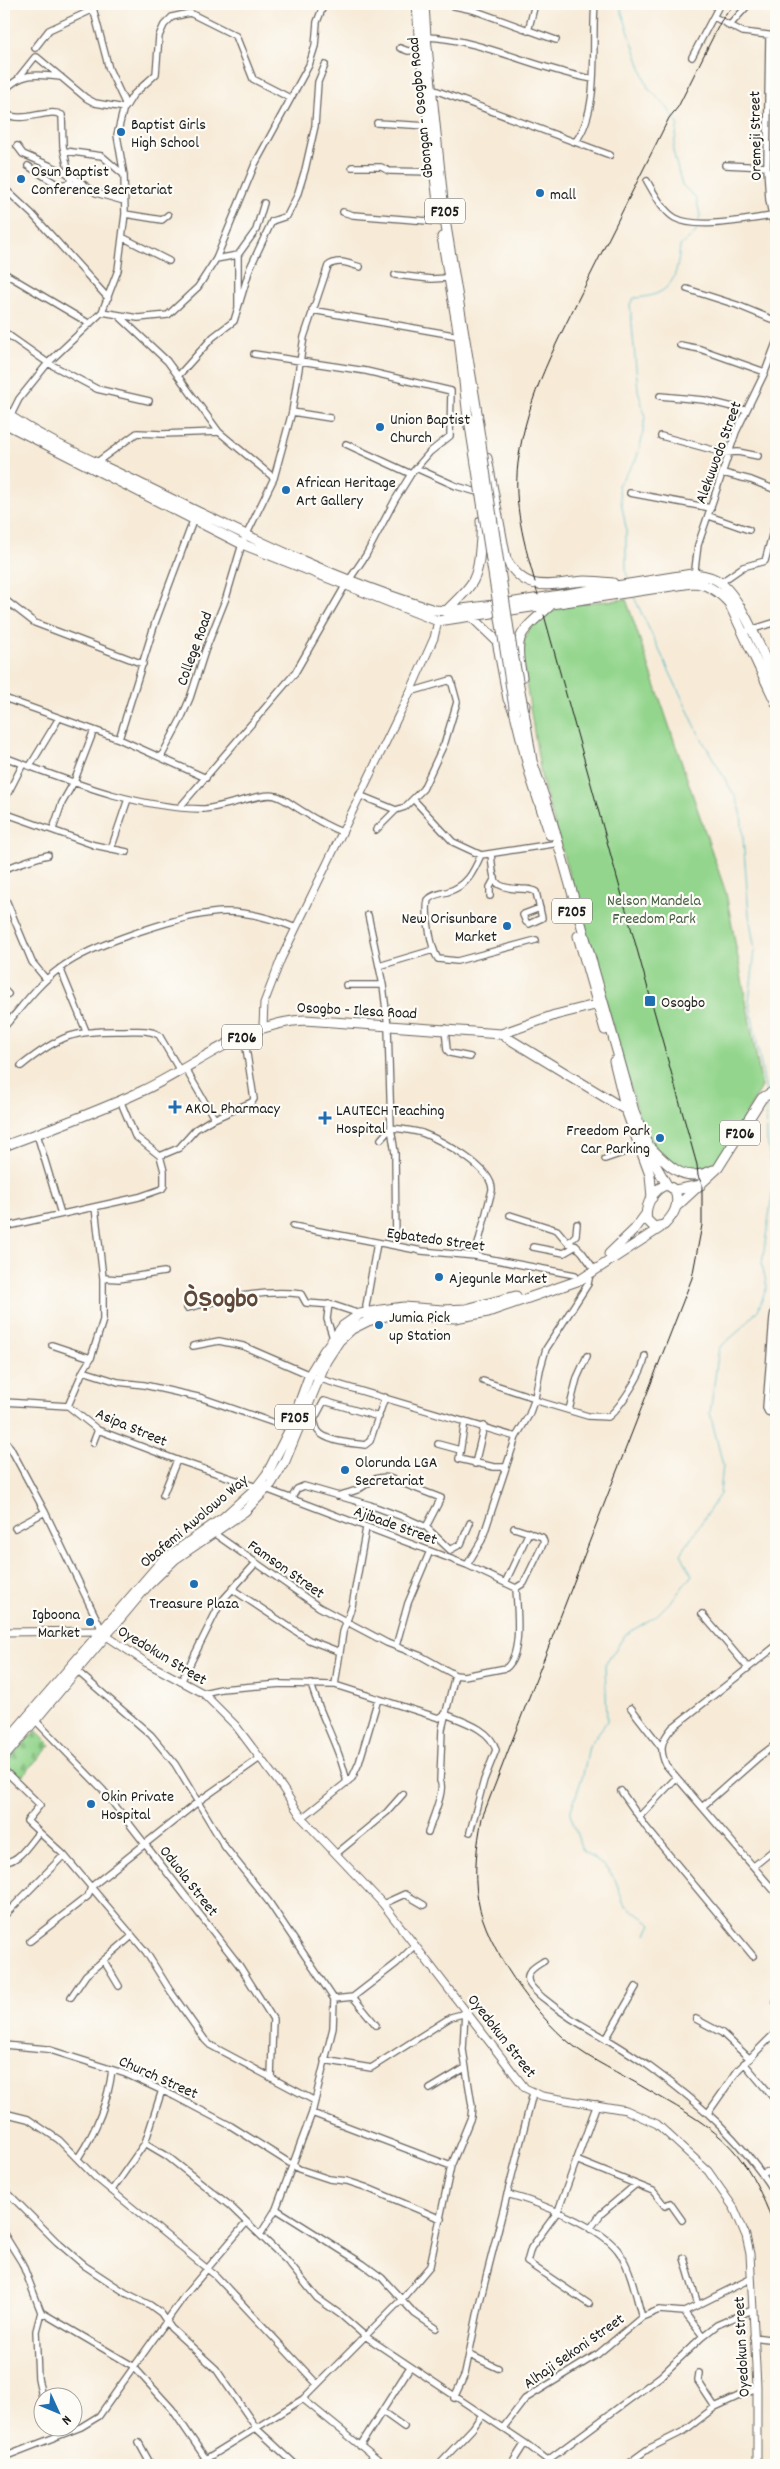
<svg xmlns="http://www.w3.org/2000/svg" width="780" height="2469" font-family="Dekko,sans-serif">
<defs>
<pattern id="cemetery-stones" width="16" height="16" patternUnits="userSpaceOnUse" patternTransform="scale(1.25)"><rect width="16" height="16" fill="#93d58c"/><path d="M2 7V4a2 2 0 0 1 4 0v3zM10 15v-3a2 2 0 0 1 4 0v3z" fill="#7eb678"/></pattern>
</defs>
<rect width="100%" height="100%" fill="#fdfcf7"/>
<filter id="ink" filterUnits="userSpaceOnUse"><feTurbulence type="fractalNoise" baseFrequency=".02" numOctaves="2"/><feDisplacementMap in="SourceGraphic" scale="10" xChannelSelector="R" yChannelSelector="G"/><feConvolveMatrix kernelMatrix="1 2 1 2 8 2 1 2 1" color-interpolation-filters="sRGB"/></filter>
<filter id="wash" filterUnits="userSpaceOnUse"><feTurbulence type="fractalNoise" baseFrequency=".0096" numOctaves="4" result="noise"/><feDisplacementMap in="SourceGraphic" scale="20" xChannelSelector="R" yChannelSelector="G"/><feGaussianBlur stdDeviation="1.12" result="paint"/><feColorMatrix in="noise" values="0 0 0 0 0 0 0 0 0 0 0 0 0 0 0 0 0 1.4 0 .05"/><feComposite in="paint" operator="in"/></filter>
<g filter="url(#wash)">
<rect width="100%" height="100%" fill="#f7ebd8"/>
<!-- green -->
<path fill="#93d58c" stroke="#587854" d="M626,599L726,893L762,1087L709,1177L693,1179L646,1141L542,781L521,652C524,642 526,631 533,624C554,601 598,603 626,599Z"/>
<!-- cemetery -->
<path fill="url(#cemetery-stones)" stroke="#587854" d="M36,1730L51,1745L18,1780L4,1764Z"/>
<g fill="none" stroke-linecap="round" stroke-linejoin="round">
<!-- stream -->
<path stroke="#49b7c4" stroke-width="1" d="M619,4L648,88L667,107L678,124L673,151L682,185L696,198L700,215L699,220
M629,581L626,572V528L618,485L636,460L642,439L645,416L638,390L630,304L634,298C672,296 677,278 680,246L696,232L697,227
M634,597L700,736L736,798L741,812L749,915L755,951L749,1000L766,1092
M647,1934L652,1924L624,1904L615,1879L605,1867L582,1850L570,1813L583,1775L589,1746L607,1721L605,1665L625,1635L656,1616L673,1599L692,1575L681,1554L720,1494L723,1465L710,1413L719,1348L741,1329L758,1310L767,1287L762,1264L774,1182L767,1140L766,1101"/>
</g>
</g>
<g filter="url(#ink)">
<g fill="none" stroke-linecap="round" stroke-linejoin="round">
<!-- minor casing -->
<g stroke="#69645e" stroke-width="8">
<path id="minor" d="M445,4L473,10L556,40
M714,17L743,32L776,36
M729,26L749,4
M528,31L535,4
M769,36L767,167L769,200L776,236
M426,37C482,39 537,70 593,79
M35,48L49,30L94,9
M400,48L408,51L420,50
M692,57L720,4
M19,77L35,57H37L86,98L95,103L125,108L133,95L156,74L159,36L164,25L172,17L190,13L236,36L253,79L290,98
M432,89L610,155
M4,91C21,72 36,74 61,77
M4,113C23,125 47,107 62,115L63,146L69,174L96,193L124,201
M377,123L429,126
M576,141C601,108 591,44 595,4
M17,146L23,154L69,174L71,183
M65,151L102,156L124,175
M725,165L767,167
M28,166L58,185L71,183L87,188
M352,167H381L389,171L434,172
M647,181C654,193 663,211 675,218C697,230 748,219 773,216
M4,188L32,214L108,298
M343,212L353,215L440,222
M125,214L162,220L168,215
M124,238L169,261
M216,259L238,255
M4,273L90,324
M395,275L431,279L448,278
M687,289L737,305L776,321
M238,306V255L256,230L264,203
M312,310L459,336
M102,312L138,318L168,315L198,287L216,259L255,164L309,65L315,46L317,22L324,4
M119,316L167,361L219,432L274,478
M4,332L48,363L97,389L149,401
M680,345L700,349L765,372
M179,375L213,337L234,321L250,268L272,221L287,216L297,196L305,170L315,126L318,82L325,65
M660,396L704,400L745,410
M292,412L330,418
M10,417L19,399L48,363L102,312L118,270L125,214L124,175L117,135L125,103L109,69L92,4
M661,436L724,453L738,452L758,456
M346,444L411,474
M97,462L137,433L162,434L219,432
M416,468L456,486L477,492
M723,473L751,480L776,490
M630,493L711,508
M709,516L749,530
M694,577L698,545L736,432L765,372L776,343
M720,583L743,567L765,561L776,520
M4,599L35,623L143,664
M744,632L776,622
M4,698L119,739L206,778
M119,739L155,623L193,521
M4,757C67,780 133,808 202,809C221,809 263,791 276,796C284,798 292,805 299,809C313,818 326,826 342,832
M161,757L181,719L190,698L205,651L226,598L242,544L274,478L292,412L304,337L328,266C338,258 349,264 360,267
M30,766L59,718
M359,795L396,810L405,807L423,789L445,742L457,702L451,680L410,692
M414,800L453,842L481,855L553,844
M4,801L23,764
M180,807L295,673L345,586L366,555L395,500L411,474L430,452L450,436L451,391L366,371L254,354
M4,813L94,845L127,852
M53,829L62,803L74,782L94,730
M376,830L396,810
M111,849L128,799
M491,854C494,881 491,888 521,889C527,889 532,889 536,892L542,918L529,924L526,922L523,915L524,914L540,908
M481,855C473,873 467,886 447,892C440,894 433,894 428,900C425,912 431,949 438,959L457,961L536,940
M4,869C19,864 33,858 48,855
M4,895L32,962L46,979
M490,896V887L495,878
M368,915L383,985L388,1027L391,1128L395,1153L396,1245
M379,966L433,950
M60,968L86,1031
M346,985H383
M4,990L8,994
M4,1027C22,1007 37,985 59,969C89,945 188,912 226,912C251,912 274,919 296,928
M445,1028L447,1050L450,1053L470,1057
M21,1066C60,1035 74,1030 124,1031C136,1031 148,1029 159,1035L180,1071
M185,1068L214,1118
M37,1134L61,1214
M381,1139L391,1128C401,1129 412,1130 422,1133C441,1140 493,1168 492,1190L475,1256
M160,1156L179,1148L196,1129L209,1121L252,1102L254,1099L244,1035
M605,1159L640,1147
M510,1215L557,1230L568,1243L576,1246L582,1252L592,1266
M293,1226L422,1251L475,1256L575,1275
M4,1227L139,1197L162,1189L164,1186V1171L160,1156L135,1136L120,1100
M568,1243L576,1235L577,1224
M533,1247L564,1253L576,1246
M103,1278L119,1279L164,1272
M776,1303L773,1317L766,1408L768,1412L776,1414
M329,1304L327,1319L333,1338
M187,1308C223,1299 264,1289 301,1294L306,1303L333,1305L360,1314
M367,1314L366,1306L377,1243
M52,1345L91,1358
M193,1346L219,1341L243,1346L317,1378L516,1437
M83,1371L118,1382L144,1385L202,1398L292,1429
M483,1381L535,1398
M534,1400L588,1416L608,1417C620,1408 644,1371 645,1356
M4,1402L68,1406L98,1430L177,1460L257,1487
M68,1406L83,1371L91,1358L103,1320V1278L95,1207
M306,1410C316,1415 313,1423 318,1431C326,1442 352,1443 365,1445L370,1441L385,1397
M569,1410L577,1378L587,1356
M315,1418L324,1401L379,1417
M465,1421L459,1459L494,1467H506
M4,1440L10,1447L45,1512L100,1626L99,1631
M93,1443L98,1430
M438,1444L460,1450
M475,1464L484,1426
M266,1489L467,1565L516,1588
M163,1495L177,1460
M337,1496C344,1494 351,1492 357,1490C367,1485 377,1474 389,1478L441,1498L426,1527
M291,1499L297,1489L304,1486L370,1505L408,1519L426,1527L450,1550
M15,1528L45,1512
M514,1528L542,1537L544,1542L524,1583L516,1588
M215,1534L319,1607L387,1643L421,1656L455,1675L464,1676L506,1668C523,1654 517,1609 516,1588
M450,1550L461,1544L470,1523
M467,1565L482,1540L516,1437L529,1415L535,1398L540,1370L546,1349L588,1284L590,1274
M505,1583L529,1532
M232,1589L309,1640L340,1652
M702,1614L748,1668
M396,1646L408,1603L430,1551
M776,1646L672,1728C661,1741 659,1749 666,1765L776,1893
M77,1671L151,1735L175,1764L225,1847L269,1902L334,1999L333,2028L312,2113L276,2209L260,2235
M181,1682L221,1602L255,1564
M311,1684C321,1718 340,1748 347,1783
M335,1685L343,1632L352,1606L366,1528
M203,1693L221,1689L281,1684L335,1685L439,1718L445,1714C462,1721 491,1729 496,1750L484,1780L470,1832
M631,1708L661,1747
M36,1721L103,1790L239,1965L273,2019L271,2078
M4,1770L40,1805L27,1821L64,1855L146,1952L171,1992L205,2040L210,2045L315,2101
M621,1791L646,1827L753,1956
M702,1807L759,1757L776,1744
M640,1816L676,1778
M302,1818L352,1778L359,1763L378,1699
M428,1833C431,1821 446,1789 440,1781L442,1729L455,1675
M336,1854L387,1812L403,1794
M4,1861C17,1865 31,1841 39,1832
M754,1866L776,1848
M383,1904L405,1894L424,1905
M4,1916L64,1855
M30,1941L88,1896L91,1887L199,1801L260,1758
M104,1961L119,1986
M544,1961C536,1966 524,1972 529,1983C532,1989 538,1993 542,1997C565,2016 580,2024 605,2038C620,2047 636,2057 650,2067C700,2103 745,2143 776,2196
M71,1997L86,1975L132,1936
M353,1997L376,2025
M334,1999L353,1997L397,1963L415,1945
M775,2001L776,2002
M696,2019L722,2033L750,2059
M606,2039L636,1987
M4,2045L47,2049L126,2074L174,2096L231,2126L299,2169L329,2179L347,2181L365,2187L441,2219
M324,2060L371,2068L451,2017L466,2013
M744,2063L776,2101
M430,2089L465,2068
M4,2113L28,2119L59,2140L95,2177L216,2276L317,2384
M312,2113L451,2166
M708,2113L738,2070L776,2032
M145,2143L167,2156L229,2205L287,2261L317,2298L341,2315L365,2336L525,2443L554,2465
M78,2158C96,2131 108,2103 112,2070
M576,2160L653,2191L665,2206L670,2203L682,2220
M763,2173L776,2169
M4,2189L57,2242L85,2266L126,2293L150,2305L161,2313L171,2328L216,2369L257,2429L296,2465
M112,2190L145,2143L162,2090
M507,2194C537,2202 605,2227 621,2255C632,2273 636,2297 642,2317
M276,2209L363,2264L382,2278L415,2314L436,2328
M590,2229L601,2214L635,2185
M4,2234L22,2263L41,2312L36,2331L38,2378L42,2397
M684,2258L698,2305
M589,2304L527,2262L531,2248L558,2211L597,2104
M41,2312L133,2366L172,2409L210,2465
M684,2312L703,2336
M753,2337L776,2340
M470,2355L498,2368
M699,2373L698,2381L715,2407
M454,2398L465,2374L480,2301L533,2093
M303,2399L384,2465
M383,2412L404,2427
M54,2426L58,2436
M503,2428L525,2399L598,2354L642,2317L659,2310L684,2312L750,2279
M139,2443L151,2465
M360,2446L410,2367
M4,2457L81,2427L99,2416L185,2295L246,2223
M4,2460L6,2465
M548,2460L661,2376L703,2336L717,2325L752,2310
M196,2465L303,2399L402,2299L430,2266L451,2166L471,2117L472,2106L463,2050L465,2011
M438,2465L473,2428L481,2416
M511,2465L525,2443
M626,2465L648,2449L684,2431L715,2407L756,2388"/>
</g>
<!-- tertiary casing -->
<g stroke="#69645e" stroke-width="9">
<path id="tertiary" d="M263,1026L264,1003L281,959L410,692L434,638L438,621
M4,1632L101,1631
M105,1635L147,1663L203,1693L236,1726L282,1787L302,1818L383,1904L525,2088L542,2096L626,2110L657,2124L708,2171L734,2208L746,2236L750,2254L757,2386V2465"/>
</g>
<!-- primary casing -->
<g stroke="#69645e" stroke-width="11">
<path id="primary" d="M417,4L420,50L438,202
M424,4L426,37L445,220L479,424
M442,237L459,336L469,427
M4,412C45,442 99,463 145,486C237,531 336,581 435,610L446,611L502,604L692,574C701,575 711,576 718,581C743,598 763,656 776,683
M4,423L242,544L438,621L692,583C707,583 719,592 729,603L776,703
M487,458L506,559C527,596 551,583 585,581C595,581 604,582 613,583
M446,611C470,587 478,583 480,549C481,539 482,531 481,521
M472,617L497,641L508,699L515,714L531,778L550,835
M522,677C513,634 520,633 550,606
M525,705L524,712L532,761L550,814L634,1111L655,1164L667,1185
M578,936L605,1030
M501,1034L555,1015L603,1003
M614,1061L626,1110L650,1175L652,1198
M4,1146C50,1129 97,1112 142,1091C196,1066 245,1022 305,1020L501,1034L626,1110
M650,1147C670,1167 684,1184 713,1170
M667,1185L675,1190C680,1205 674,1215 664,1225L654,1227L647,1220C644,1207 653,1188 667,1185Z
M675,1190L701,1185
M677,1206L718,1168L762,1098L776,1090
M609,1254L635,1229L646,1214
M4,1744L162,1561L223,1518L257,1487L267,1474L290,1429L310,1374L324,1351L343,1326L360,1314L381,1310L404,1307L443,1310L466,1309L516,1296
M4,1757L148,1585L175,1559L245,1511L271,1484L285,1461L326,1361L339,1341L352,1329L368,1321L390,1315L455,1318L488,1312L580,1280L660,1228"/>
</g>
<!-- minor -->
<use href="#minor" stroke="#fff" stroke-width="5.5"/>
<!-- tertiary -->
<use href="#tertiary" stroke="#fff" stroke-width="7"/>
<!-- primary -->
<use href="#primary" stroke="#fff" stroke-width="9"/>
<!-- rail -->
<path stroke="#1c1c1c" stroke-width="1" d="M535,582C524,543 513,504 518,463C526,397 559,338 588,280C615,226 642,172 669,118L678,107L721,21L734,4
M536,588L538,595
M544,615L697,1165L698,1176L702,1184V1225L692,1278L482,1818C477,1845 473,1873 478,1900C485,1946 535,2015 571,2044C592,2061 620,2073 643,2087C678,2108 718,2127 742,2161C757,2180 766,2207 776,2228"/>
<!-- primary-bridge casing -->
<g stroke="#69645e" stroke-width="11" stroke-linecap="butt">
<path id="primary-bridge" d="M477,417L511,643L524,712
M469,419L515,714"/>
</g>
<!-- primary-bridge -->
<use href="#primary-bridge" stroke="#fff" stroke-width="9"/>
</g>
</g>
<!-- markers -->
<g fill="#1f6fb2" stroke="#fdfcf7" stroke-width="2">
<circle cx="121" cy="132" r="5"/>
<circle cx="21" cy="179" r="5"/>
<circle cx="540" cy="193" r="5"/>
<circle cx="380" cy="427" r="5"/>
<circle cx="286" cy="490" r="5"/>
<circle cx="507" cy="926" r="5"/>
<rect x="644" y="995" width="12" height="12" rx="2.5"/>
<path d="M172.5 1099.5h5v5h5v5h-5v5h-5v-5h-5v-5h5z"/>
<path d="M322.5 1110.5h5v5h5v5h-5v5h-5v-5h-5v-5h5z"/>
<circle cx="660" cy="1138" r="5"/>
<circle cx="439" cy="1277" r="5"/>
<circle cx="379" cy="1325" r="5"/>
<circle cx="345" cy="1470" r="5"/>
<circle cx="194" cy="1584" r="5"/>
<circle cx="90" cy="1622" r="5"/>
<circle cx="91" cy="1804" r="5"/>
</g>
<g text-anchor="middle" stroke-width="4.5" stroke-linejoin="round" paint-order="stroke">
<!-- shield labels -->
<g fill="#fdfcf7" stroke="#605f5e" stroke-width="1">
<rect x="425" y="198.5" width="40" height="25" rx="4"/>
<rect x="552" y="898.5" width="40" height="25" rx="4"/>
<rect x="222" y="1024.5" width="40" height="25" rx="4"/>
<rect x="720" y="1120.5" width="40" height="25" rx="4"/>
<rect x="275" y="1404.5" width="40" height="25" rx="4"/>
</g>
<g font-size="15" font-weight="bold" fill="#1c1c1c">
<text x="445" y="216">F205</text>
<text x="572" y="916">F205</text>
<text x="242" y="1042">F206</text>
<text x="740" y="1138">F206</text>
<text x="295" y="1422">F205</text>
</g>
<!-- street labels -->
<g font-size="16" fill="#1c1c1c" stroke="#fdfcf7">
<text transform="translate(419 108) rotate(-96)" y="6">Gbongan - Osogbo Road</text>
<text transform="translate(754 136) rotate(-91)" y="6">Oremeji Street</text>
<text transform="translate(717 452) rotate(-70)" y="6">Alekuwodo Street</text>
<text transform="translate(193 648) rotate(-70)" y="6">College Road</text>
<text transform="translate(357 1009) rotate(3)" y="6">Osogbo - Ilesa Road</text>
<text transform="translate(436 1238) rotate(8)" y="6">Egbatedo Street</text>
<text transform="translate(132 1426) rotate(23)" y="6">Asipa Street</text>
<text transform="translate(193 1520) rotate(-40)" y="6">Obafemi Awolowo Way</text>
<text transform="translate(396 1524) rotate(20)" y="6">Ajibade Street</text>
<text transform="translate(287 1568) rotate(35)" y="6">Famson Street</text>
<text transform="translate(163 1654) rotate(31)" y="6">Oyedokun Street</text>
<text transform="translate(190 1880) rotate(52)" y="6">Oduola Street</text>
<text transform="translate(503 2035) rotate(52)" y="6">Oyedokun Street</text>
<text transform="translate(159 2076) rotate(24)" y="6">Church Street</text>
<text transform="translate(740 2347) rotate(-93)" y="6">Oyedokun Street</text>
<text transform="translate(573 2350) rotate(-35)" y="6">Alhaji Sekoni Street</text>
</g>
<!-- poi labels -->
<g font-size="16" fill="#1c1c1c" stroke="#fdfcf7" text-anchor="start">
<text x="131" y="129">Baptist Girls<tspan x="131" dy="18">High School</tspan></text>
<text x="31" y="176">Osun Baptist<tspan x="31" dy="18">Conference Secretariat</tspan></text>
<text x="550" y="199">mall</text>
<text x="390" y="424">Union Baptist<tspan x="390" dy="18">Church</tspan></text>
<text x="296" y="487">African Heritage<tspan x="296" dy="18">Art Gallery</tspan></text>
<text x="497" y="923" text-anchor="end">New Orisunbare<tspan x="497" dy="18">Market</tspan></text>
<text x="661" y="1007">Osogbo</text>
<text x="185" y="1113">AKOL Pharmacy</text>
<text x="336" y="1115">LAUTECH Teaching<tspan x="336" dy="18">Hospital</tspan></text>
<text x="650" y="1135" text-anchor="end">Freedom Park<tspan x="650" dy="18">Car Parking</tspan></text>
<text x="449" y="1283">Ajegunle Market</text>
<text x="389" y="1322">Jumia Pick<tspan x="389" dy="18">up Station</tspan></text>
<text x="355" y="1467">Olorunda LGA<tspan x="355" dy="18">Secretariat</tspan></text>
<text x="194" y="1608" text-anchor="middle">Treasure Plaza</text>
<text x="80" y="1619" text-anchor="end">Igboona<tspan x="80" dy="18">Market</tspan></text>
<text x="101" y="1801">Okin Private<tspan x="101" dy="18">Hospital</tspan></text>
</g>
<!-- park labels -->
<g font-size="16" fill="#465d43" stroke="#fdfcf7">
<text x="654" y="905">Nelson Mandela<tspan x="654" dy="18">Freedom Park</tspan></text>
</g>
<!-- town labels -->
<g font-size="26" font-weight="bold" fill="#5e483a" stroke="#fdfcf7">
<text x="221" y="1306">Òṣogbo</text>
</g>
</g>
<!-- margin -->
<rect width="780" height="2469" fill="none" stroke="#fdfcf7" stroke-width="20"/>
<!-- north arrow -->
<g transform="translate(58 2412) rotate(134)"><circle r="24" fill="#fdfcf7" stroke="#a3a29f"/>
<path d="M0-4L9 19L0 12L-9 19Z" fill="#1f6fb2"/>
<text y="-8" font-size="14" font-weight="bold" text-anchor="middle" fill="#1c1c1c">N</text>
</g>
</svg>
